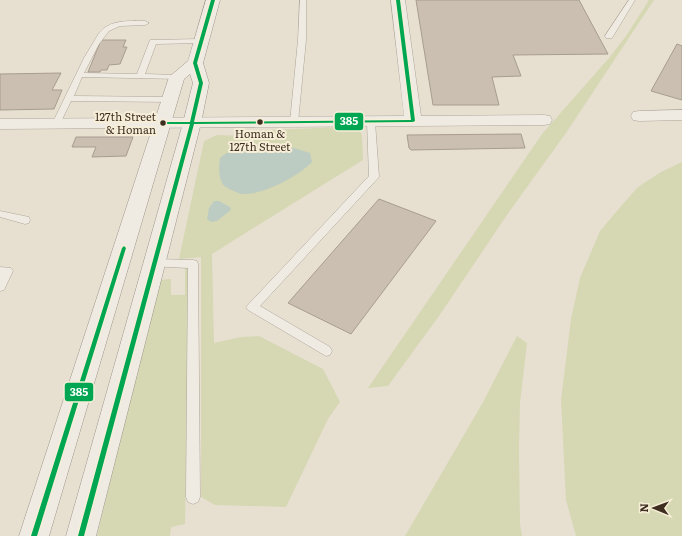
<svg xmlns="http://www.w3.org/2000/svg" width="682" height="536" font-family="Literata,serif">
<rect width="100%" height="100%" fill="#e7e0d1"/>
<!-- green -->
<path fill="#d6d7b3" d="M649,0H654L566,133L509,212L439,316L388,386L368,388L542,134L609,58L626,36Z
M343,127L360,131L362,135L363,160L212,254L214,343L241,337L259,336L323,369L340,402L328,419L286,507L215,505L201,497V257L179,259L204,141L217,135L243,136L244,131Z
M682,162V536H576L566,500L561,400L571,319L580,278L600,231L622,205L638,187L661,172Z
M185,268H189L185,524L171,527L170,536H97L158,280L171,279V295H185Z
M517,336L527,343L520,403L519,445L520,524L522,536H405L482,404Z"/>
<!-- water -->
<path fill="#bcccc2" d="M294,148L310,153L312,162C299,176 263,195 243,194C239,194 235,191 231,190C228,188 223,186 222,183C218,176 219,165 220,158C236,143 273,148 294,148Z
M214,201H219L230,207L231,210L217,221L211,222L207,219L209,208Z"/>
<!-- building -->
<path fill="#cbbfb2" stroke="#a89c90" d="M416,0H579L608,54L513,55L521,76L492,77L499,105H433Z
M101,40H126L123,47H127L120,64L109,65L107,70H101L100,72H88Z
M677,44L682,46V100L651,91Z
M61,73L52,90H62L54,109L0,110V74Z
M521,134L525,148L411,150L409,148L407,135Z
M76,137H133L126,156L92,157L96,147H72Z
M379,199L436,221L351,334L288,303Z"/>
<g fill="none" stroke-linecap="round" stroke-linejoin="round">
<!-- service casing -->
<g stroke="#ada599" stroke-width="1">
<path id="service" d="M300,0H306V40L298,122L294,125L290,122L298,40Z
M629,0H635L612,38H606L605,36Z
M135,21H145L149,23L145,25L120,26L109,31L99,44L84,73L137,74L150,40L201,39L205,41L201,43L156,44L145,74L177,75L181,77L180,79L82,77L74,96L170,97L174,100L173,102L71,101L59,126H53L52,124L84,58L99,33C108,22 121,21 135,21Z
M371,119L375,122L379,177L260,306L330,347L332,351L330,355L326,356L248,310L246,307L369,176L367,122Z
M0,211L29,217L30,220L29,223L25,224L0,217Z
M154,259L193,260L197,261L198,264L200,497L198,502L193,504L188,502L186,497L188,268L150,266L149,263L150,260Z
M0,267L11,268L13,271L4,290L0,291Z"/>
</g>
<!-- minor casing -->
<g stroke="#ada599" stroke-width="1">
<path id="minor" d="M391,0H405L421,116L544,115L550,116L552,120L550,124L544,125L0,129V119L404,116Z
M682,110V120L639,121L633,120L631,116L633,112L639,111Z"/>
</g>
<!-- secondary casing -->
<g stroke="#9c958a" stroke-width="1">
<path id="secondary" d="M206,0H220L203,63L209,83L201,123L96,536H66L183,123L193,83L190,74L184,79L49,536H19L169,77L188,61Z"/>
</g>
<!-- service -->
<use href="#service" fill="#efebe3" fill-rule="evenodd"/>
<!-- minor -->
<use href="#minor" fill="#efebe3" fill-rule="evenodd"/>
<!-- secondary -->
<use href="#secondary" fill="#efebe3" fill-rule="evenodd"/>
<!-- bus-1 casing -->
<g stroke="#f7eed8" stroke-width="3">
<path id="bus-1" d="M211,0H215L197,63L203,83L194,122L411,120L396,0H400L415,121L413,122L194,124L84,536H78L190,124H163L161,123L163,122H190L199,83L193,63Z
M124,246L126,248L37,536H31L122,248Z"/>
</g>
<!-- bus-1 -->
<use href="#bus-1" fill="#00a651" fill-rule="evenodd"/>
</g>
<!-- markers -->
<g fill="#3d2e20" stroke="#f7eed8" stroke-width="1.5">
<circle cx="260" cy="122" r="3.5"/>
<circle cx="163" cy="123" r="3.5"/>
</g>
<g text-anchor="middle" stroke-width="4" stroke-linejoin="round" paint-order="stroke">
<!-- far-bus labels -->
<g font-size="11" fill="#3d2e20" stroke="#f7eed8" text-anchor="end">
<text x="156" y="121">127th Street<tspan x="156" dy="13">&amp; Homan</tspan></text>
<text x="260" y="138" text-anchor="middle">Homan &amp;<tspan x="260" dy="13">127th Street</tspan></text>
</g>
</g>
<g stroke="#f7eed8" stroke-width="1.5">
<rect x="334" y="112" width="30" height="19" rx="4" fill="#00a651"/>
<rect x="64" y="382" width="30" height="20" rx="4" fill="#00a651"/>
</g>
<g font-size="11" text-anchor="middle" font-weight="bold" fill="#fff">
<text x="349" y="125">385</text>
<text x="79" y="396">385</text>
</g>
<!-- north arrow -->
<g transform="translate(654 508) rotate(271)" stroke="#f7eed8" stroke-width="3" paint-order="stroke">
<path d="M0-3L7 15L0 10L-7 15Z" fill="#3d2e20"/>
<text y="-6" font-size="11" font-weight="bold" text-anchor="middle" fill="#3d2e20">N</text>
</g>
</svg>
